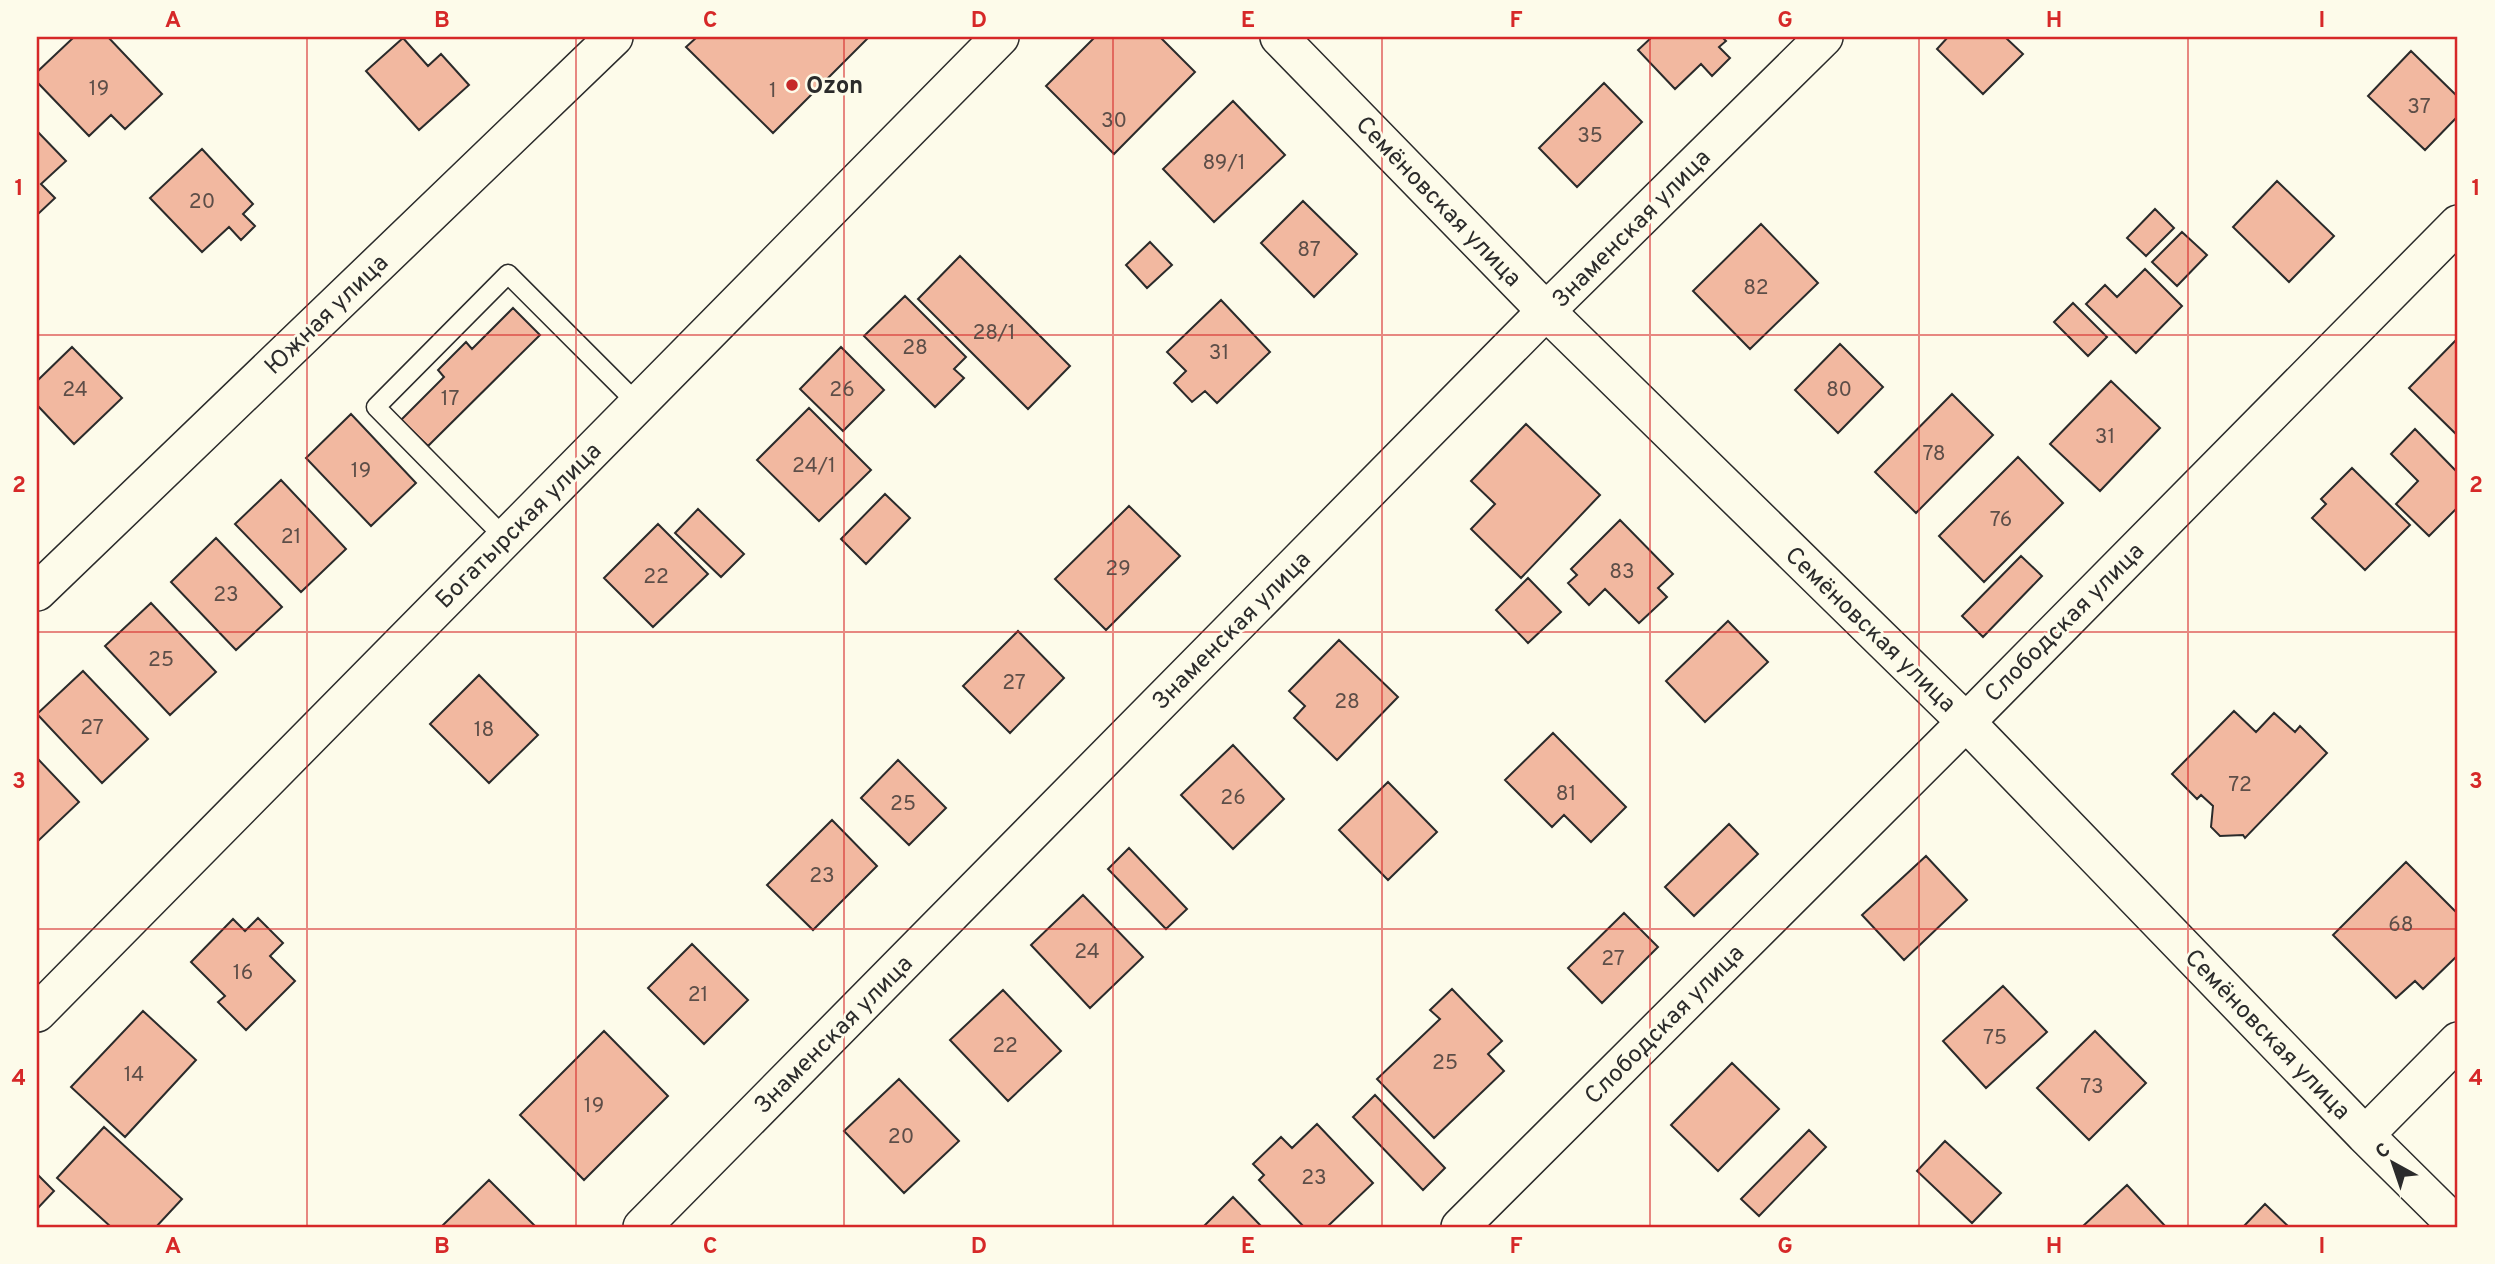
<svg xmlns="http://www.w3.org/2000/svg" width="2495" height="1264" font-family="Overpass,sans-serif">
<rect width="100%" height="100%" fill="#fdfbea"/>
<!-- building -->
<path fill="#f2b8a0" stroke="#2b2b2b" stroke-width="2" d="M74,37H108L162,94L125,129L111,115L89,136L37,82V72Z
M697,37H869L773,133L686,47Z
M1095,37H1160L1195,72L1114,154L1046,86Z
M1652,37H1722L1726,41L1719,47L1730,58L1712,76L1701,64L1675,89L1638,50Z
M1948,37H2005L2023,54L1983,94L1937,49Z
M403,38L428,66L441,54L469,85L419,130L366,71Z
M2411,51L2458,97V116L2425,150L2368,96Z
M1604,83L1642,122L1577,187L1539,148Z
M1233,101L1285,155L1214,222L1163,169Z
M37,131L66,161L41,184L55,198L37,215Z
M202,149L253,204L243,214L255,226L241,240L229,227L202,252L150,198Z
M2277,181L2334,236L2289,282L2233,227Z
M1303,201L1357,254L1314,297L1261,243Z
M2155,209L2174,228L2146,256L2127,238Z
M1761,224L1818,283L1750,349L1693,291Z
M2182,232L2207,255L2177,286L2152,262Z
M1150,242L1172,265L1147,288L1126,265Z
M960,256L1070,366L1028,409L918,299Z
M2145,269L2182,306L2136,353L2086,304L2105,285L2117,297Z
M905,296L966,357L954,369L964,378L935,407L864,336Z
M1221,300L1270,352L1217,403L1205,391L1192,402L1174,383L1186,371L1167,352Z
M2073,303L2107,337L2088,356L2054,322Z
M513,308L540,335L428,446L401,420L444,377L438,370L466,342L472,349Z
M2458,338V436L2409,388Z
M1840,344L1883,387L1838,433L1795,390Z
M72,347L122,398L74,444L37,405V381Z
M841,347L884,390L843,431L800,389Z
M2111,381L2160,428L2100,491L2050,444Z
M1952,394L1993,435L1916,513L1875,472Z
M809,408L871,470L819,521L757,460Z
M351,414L416,483L371,526L306,458Z
M1526,424L1600,495L1521,578L1471,529L1495,504L1471,481Z
M2415,429L2458,473V507L2429,536L2396,504L2418,481L2391,454Z
M2018,457L2063,503L1984,582L1939,536Z
M2352,468L2410,525L2365,570L2312,518L2326,504L2321,499Z
M281,480L346,549L301,592L235,524Z
M885,494L910,518L866,564L841,539Z
M1129,506L1180,556L1106,630L1055,579Z
M698,509L744,554L721,577L675,533Z
M1620,520L1673,574L1658,588L1667,597L1639,623L1605,589L1589,605L1568,583L1577,575L1571,569Z
M658,524L708,574L653,627L604,578Z
M216,538L282,607L236,650L171,582Z
M2021,556L2042,576L1983,637L1962,616Z
M1528,578L1561,612L1528,643L1496,610Z
M151,603L216,672L170,715L105,646Z
M1728,621L1768,662L1705,722L1666,681Z
M1018,631L1064,678L1010,733L963,686Z
M1339,640L1398,697L1337,760L1294,718L1305,706L1289,691Z
M83,671L148,739L102,783L37,714Z
M479,675L538,735L489,783L430,724Z
M2234,711L2256,732L2274,713L2295,732L2300,726L2327,753L2245,838L2243,835L2220,836L2211,827L2213,806L2201,795L2197,799L2172,774Z
M1553,733L1626,807L1591,842L1564,815L1552,827L1505,780Z
M1233,745L1284,799L1233,849L1181,795Z
M37,758L79,802L37,842Z
M898,760L946,808L909,845L861,798Z
M1388,782L1437,832L1388,880L1339,830Z
M832,820L877,866L813,930L767,885Z
M1729,824L1758,854L1694,916L1665,887Z
M1129,848L1187,909L1166,929L1108,869Z
M1926,856L1967,900L1904,960L1862,915Z
M2406,862L2458,914V955L2423,989L2415,981L2396,998L2333,935Z
M1083,895L1143,957L1090,1008L1031,945Z
M1624,913L1658,947L1602,1003L1568,968Z
M258,918L283,943L270,956L295,981L246,1030L218,1002L225,996L191,962L233,919L245,931Z
M692,944L748,1000L704,1044L648,988Z
M2003,986L2047,1032L1986,1088L1943,1041Z
M1452,989L1502,1041L1488,1054L1504,1071L1434,1138L1377,1079L1440,1019L1430,1010Z
M1003,990L1061,1051L1008,1101L950,1040Z
M143,1011L196,1060L125,1137L71,1087Z
M604,1031L668,1096L584,1180L520,1115Z
M2095,1031L2146,1083L2089,1140L2037,1088Z
M1732,1063L1779,1109L1718,1171L1671,1125Z
M899,1079L959,1141L904,1193L844,1131Z
M1375,1095L1445,1168L1423,1190L1353,1117Z
M1317,1124L1373,1183L1327,1227H1304L1259,1180L1264,1175L1253,1164L1281,1137L1292,1148Z
M104,1127L182,1199L156,1227H111L57,1178Z
M1809,1130L1826,1147L1759,1216L1741,1199Z
M1945,1141L2001,1193L1972,1223L1917,1171Z
M37,1174L54,1191L37,1209Z
M489,1180L536,1227H441Z
M2127,1185L2166,1227H2082Z
M1233,1197L1262,1227H1203Z
M2265,1204L2289,1227H2243Z"/>
<g fill="none" stroke-linecap="round" stroke-linejoin="round">
<!-- service casing -->
<g stroke="#2b2b2b" stroke-width="21">
<path id="service" d="M505,538L376,407L508,274L638,404"/>
</g>
<!-- minor casing -->
<g stroke="#2b2b2b" stroke-width="40">
<path id="minor" d="M1279,37L1546,311L1966,722L2365,1135L2458,1227
M37,592L614,37
M37,1013L1000,37
M2365,1135L2458,1041
M642,1227L1546,311L1824,37
M1460,1227L1966,722L2458,224"/>
</g>
<!-- service -->
<use href="#service" stroke="#fdfbea" stroke-width="18"/>
<!-- minor -->
<use href="#minor" stroke="#fdfbea" stroke-width="37"/>
</g>
<!-- grid -->
<path fill="none" stroke="#d62828" stroke-width="2" stroke-opacity="0.55" d="M307,37V1227M576,37V1227M844,37V1227M1113,37V1227M1382,37V1227M1650,37V1227M1919,37V1227M2188,37V1227M37,335H2458M37,632H2458M37,929H2458"/>
<!-- markers -->
<circle fill="#c62828" stroke="#fdfbea" stroke-width="2.5" cx="792" cy="85" r="7"/>
<g text-anchor="middle" stroke-width="5" stroke-linejoin="round" paint-order="stroke">
<!-- number labels -->
<g font-size="21" fill="#5d4e48">
<text x="99" y="95">19</text>
<text x="773" y="97">1</text>
<text x="2419" y="113">37</text>
<text x="1114" y="127">30</text>
<text x="1590" y="142">35</text>
<text x="1224" y="169">89/1</text>
<text x="202" y="208">20</text>
<text x="1309" y="256">87</text>
<text x="1756" y="294">82</text>
<text x="994" y="339">28/1</text>
<text x="915" y="354">28</text>
<text x="1219" y="359">31</text>
<text x="75" y="396">24</text>
<text x="842" y="396">26</text>
<text x="1839" y="396">80</text>
<text x="450" y="405">17</text>
<text x="2105" y="443">31</text>
<text x="1934" y="460">78</text>
<text x="814" y="472">24/1</text>
<text x="361" y="477">19</text>
<text x="2001" y="526">76</text>
<text x="291" y="543">21</text>
<text x="1118" y="575">29</text>
<text x="1622" y="578">83</text>
<text x="656" y="583">22</text>
<text x="226" y="601">23</text>
<text x="161" y="666">25</text>
<text x="1014" y="689">27</text>
<text x="1347" y="708">28</text>
<text x="92" y="734">27</text>
<text x="484" y="736">18</text>
<text x="2240" y="791">72</text>
<text x="1566" y="800">81</text>
<text x="1233" y="804">26</text>
<text x="903" y="810">25</text>
<text x="822" y="882">23</text>
<text x="2401" y="931">68</text>
<text x="1087" y="958">24</text>
<text x="1613" y="965">27</text>
<text x="243" y="979">16</text>
<text x="698" y="1001">21</text>
<text x="1995" y="1044">75</text>
<text x="1005" y="1052">22</text>
<text x="1445" y="1069">25</text>
<text x="134" y="1081">14</text>
<text x="2092" y="1093">73</text>
<text x="594" y="1112">19</text>
<text x="901" y="1143">20</text>
<text x="1314" y="1184">23</text>
</g>
<!-- poi labels -->
<g font-size="24" font-weight="bold" fill="#2b2b2b" stroke="#fdfbea" text-anchor="start">
<text x="806" y="93">Ozon</text>
</g>
<!-- street labels -->
<g font-size="24" fill="#2b2b2b" stroke="#fdfbea">
<text transform="translate(1439 201) rotate(46)" y="8">Семёновская улица</text>
<text transform="translate(1631 228) rotate(-45)" y="8">Знаменская улица</text>
<text transform="translate(326 314) rotate(-44)" y="8">Южная улица</text>
<text transform="translate(518 525) rotate(-45)" y="8">Богатырская улица</text>
<text transform="translate(2064 622) rotate(-45)" y="8">Слободская улица</text>
<text transform="translate(1871 629) rotate(44)" y="8">Семёновская улица</text>
<text transform="translate(1231 630) rotate(-45)" y="8">Знаменская улица</text>
<text transform="translate(1664 1024) rotate(-45)" y="8">Слободская улица</text>
<text transform="translate(833 1034) rotate(-45)" y="8">Знаменская улица</text>
<text transform="translate(2268 1034) rotate(46)" y="8">Семёновская улица</text>
</g>
</g>
<!-- border -->
<rect width="2495" height="1264" fill="none" stroke="#fdfbea" stroke-width="77"/>
<!-- north arrow -->
<g transform="translate(2393 1163) rotate(320)" stroke="#fdfbea" stroke-width="5" paint-order="stroke">
<path d="M0-5L12 26L0 18L-12 26Z" fill="#2b2b2b"/>
<text y="-10" font-size="19" font-weight="bold" text-anchor="middle" fill="#2b2b2b">С</text>
</g>
<rect x="38" y="38" width="2418" height="1188" fill="none" stroke="#d62828" stroke-width="2.5"/>
<g font-size="23" text-anchor="middle" font-weight="bold" fill="#d62828">
<text x="173" y="27">A</text>
<text x="442" y="27">B</text>
<text x="710" y="27">C</text>
<text x="979" y="27">D</text>
<text x="1248" y="27">E</text>
<text x="1516" y="27">F</text>
<text x="1785" y="27">G</text>
<text x="2054" y="27">H</text>
<text x="2322" y="27">I</text>
<text x="19" y="195">1</text>
<text x="2476" y="195">1</text>
<text x="19" y="492">2</text>
<text x="2476" y="492">2</text>
<text x="19" y="788">3</text>
<text x="2476" y="788">3</text>
<text x="19" y="1085">4</text>
<text x="2476" y="1085">4</text>
<text x="173" y="1253">A</text>
<text x="442" y="1253">B</text>
<text x="710" y="1253">C</text>
<text x="979" y="1253">D</text>
<text x="1248" y="1253">E</text>
<text x="1516" y="1253">F</text>
<text x="1785" y="1253">G</text>
<text x="2054" y="1253">H</text>
<text x="2322" y="1253">I</text>
</g>
</svg>
